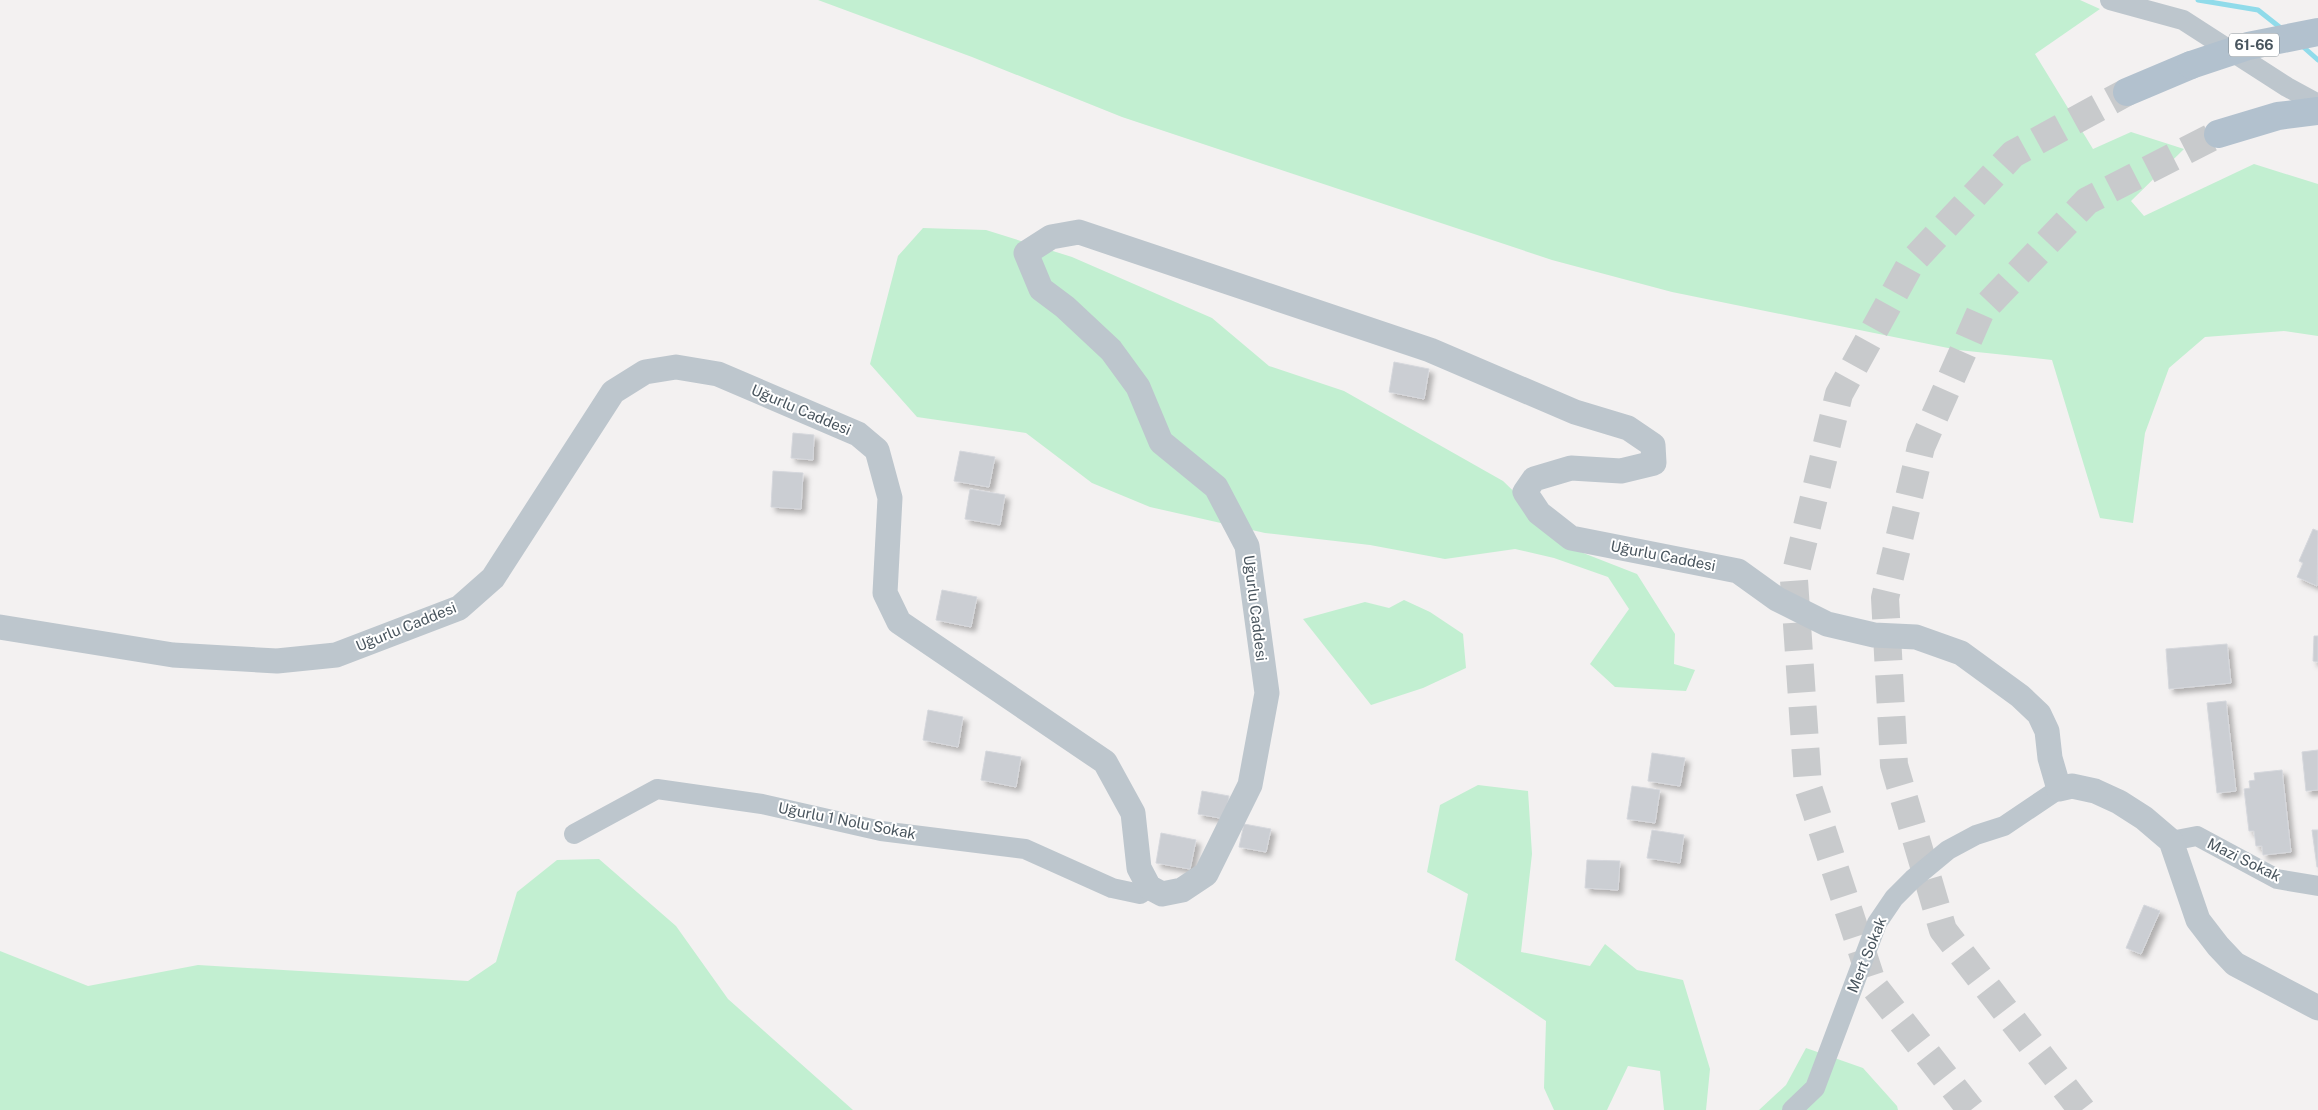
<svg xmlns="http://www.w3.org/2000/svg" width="2318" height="1110" font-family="'Public Sans',sans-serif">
<defs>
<filter id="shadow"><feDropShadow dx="4.5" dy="4.5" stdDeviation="2.5" flood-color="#0004"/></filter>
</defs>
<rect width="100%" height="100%" fill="#f3f1f1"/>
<!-- green -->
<path fill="#c2efd1" d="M818,0H2080L2100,9L2035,54L2093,149L2131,132L2184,149L2131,201L2144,216L2254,164L2318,184V336L2284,331L2205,337L2169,368L2145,433L2133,523L2100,518L2052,360L1958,350L1672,292L1552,260L1122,117L972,57Z
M923,228L986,230L1072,257L1212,318L1269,366L1344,391L1503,481L1573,549L1637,574L1675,634L1674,664L1695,670L1686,691L1615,687L1590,664L1629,609L1608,577L1554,558L1515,549L1445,559L1370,545L1265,533L1150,507L1092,483L1026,433L917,417L870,364L898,256Z
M1404,600L1430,612L1463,634L1466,668L1423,688L1371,705L1303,619L1365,602L1389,608Z
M1478,785L1528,791L1532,854L1521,952L1590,966L1605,944L1637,970L1683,980L1710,1069L1706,1110H1664L1660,1071L1628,1066L1607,1110H1554L1544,1088L1546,1021L1455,960L1468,894L1427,872L1440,805Z
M599,859L676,926L728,999L853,1110H0V951L88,986L198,965L468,981L496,962L517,892L557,860Z
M1806,1048L1863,1068L1897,1106L1898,1110H1759L1786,1085Z"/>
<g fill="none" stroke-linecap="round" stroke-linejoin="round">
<!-- stream -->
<path stroke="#90dbea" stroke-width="5" d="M2198,0L2258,10L2282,29
M2300,44L2318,60"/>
</g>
<!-- building -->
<path fill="#cbced3" stroke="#d5d7dc" filter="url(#shadow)" d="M1394,362L1429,369L1424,399L1389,392Z
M793,433L814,435L813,460L791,458Z
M960,451L995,457L989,487L954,481Z
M773,471L803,473L801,509L771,507Z
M970,489L1005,495L1000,525L965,519Z
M2313,529L2318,531L2317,586L2297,577L2303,563L2299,561Z
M942,590L977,597L971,627L936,620Z
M2314,636H2318V662L2313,661Z
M2227,644L2231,683L2169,689L2166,649Z
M2226,701L2236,791L2217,793L2207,703Z
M928,710L963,717L958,747L923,740Z
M2318,750V790L2306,791L2302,752Z
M986,751L1021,757L1016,787L981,780Z
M1652,753L1685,758L1680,786L1648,781Z
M2282,770L2291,852L2263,855L2262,846H2256L2254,831H2249L2244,789L2250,788L2249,781L2255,780L2254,773Z
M1632,786L1660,790L1655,823L1627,819Z
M1202,791L1229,796L1225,819L1198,814Z
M1244,824L1271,829L1266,852L1239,847Z
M1652,830L1684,835L1680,863L1647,858Z
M2312,830H2318V867H2317Z
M1161,833L1196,840L1190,869L1156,863Z
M1587,860L1620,861L1618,890L1585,888Z
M2144,905L2160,911L2141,954L2126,948Z"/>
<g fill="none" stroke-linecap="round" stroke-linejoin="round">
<!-- primary-tunnel -->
<path stroke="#c8cacc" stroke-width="28" stroke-dasharray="28 14" stroke-linecap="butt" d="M1971,1110L1873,985L1808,787L1794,580L1839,394L1911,263L2013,154L2127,92
M2082,1110L1943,930L1894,765L1885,598L1921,447L1980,313L2087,201L2218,134"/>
<!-- minor -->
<path stroke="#bdc6cd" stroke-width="20" d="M2110,0L2183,20L2287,87L2318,104
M574,834L657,789L762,804L881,831L1025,849L1112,888L1140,894L1149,887
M2171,841L2197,836L2277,879L2318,886
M1792,1110L1815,1088L1877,923L1894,898L1913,879L1948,850L1976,835L2004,826L2059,789"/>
<!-- tertiary -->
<path stroke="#bdc6cd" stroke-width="25" d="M0,627L173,655L277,661L336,655L459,608L493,578L613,392L645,372L676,367L718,374L858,434L877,450L890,498L885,593L899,622L1105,762L1133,813L1139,868L1149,887L1162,894L1182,890L1206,874L1250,785L1267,693L1247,546L1216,487L1161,442L1138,387L1111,350L1065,307L1041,289L1026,253L1051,237L1079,232L1430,350L1575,412L1628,428L1653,445L1654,463L1621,471L1571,468L1534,479L1525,492L1539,513L1571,538L1738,571L1777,599L1827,624L1874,635L1916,637L1961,653L2020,696L2039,714L2047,731L2050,758L2059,789L2072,786L2095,791L2119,802L2144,818L2171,841L2198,920L2218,946L2235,964L2318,1008"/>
<!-- primary -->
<path stroke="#b2c1ce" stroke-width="28" d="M2127,92L2191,65
M2218,134L2278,116L2318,111"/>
<!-- primary-bridge -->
<path stroke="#b2c1ce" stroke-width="28" d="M2191,65L2248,46L2318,32"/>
</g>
<g text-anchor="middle" stroke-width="4" stroke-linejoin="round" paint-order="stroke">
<!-- shield labels -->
<rect fill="#fff" stroke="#80888e" stroke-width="1" x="2229" y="33.5" width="50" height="23" rx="4"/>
<g font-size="14" font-weight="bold" fill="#49555e">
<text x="2254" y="50">61-66</text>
</g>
<!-- street labels -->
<g font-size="15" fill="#49555e" stroke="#fff">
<text transform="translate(801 410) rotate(23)" y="5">Uğurlu Caddesi</text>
<text transform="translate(1663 556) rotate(11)" y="5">Uğurlu Caddesi</text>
<text transform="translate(1255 608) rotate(83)" y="5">Uğurlu Caddesi</text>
<text transform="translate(406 627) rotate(-22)" y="5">Uğurlu Caddesi</text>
<text transform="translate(847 821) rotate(11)" y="5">Uğurlu 1 Nolu Sokak</text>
<text transform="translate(2244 860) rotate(26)" y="5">Mazi Sokak</text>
<text transform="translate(1867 955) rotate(-68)" y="5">Mert Sokak</text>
</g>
</g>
</svg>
